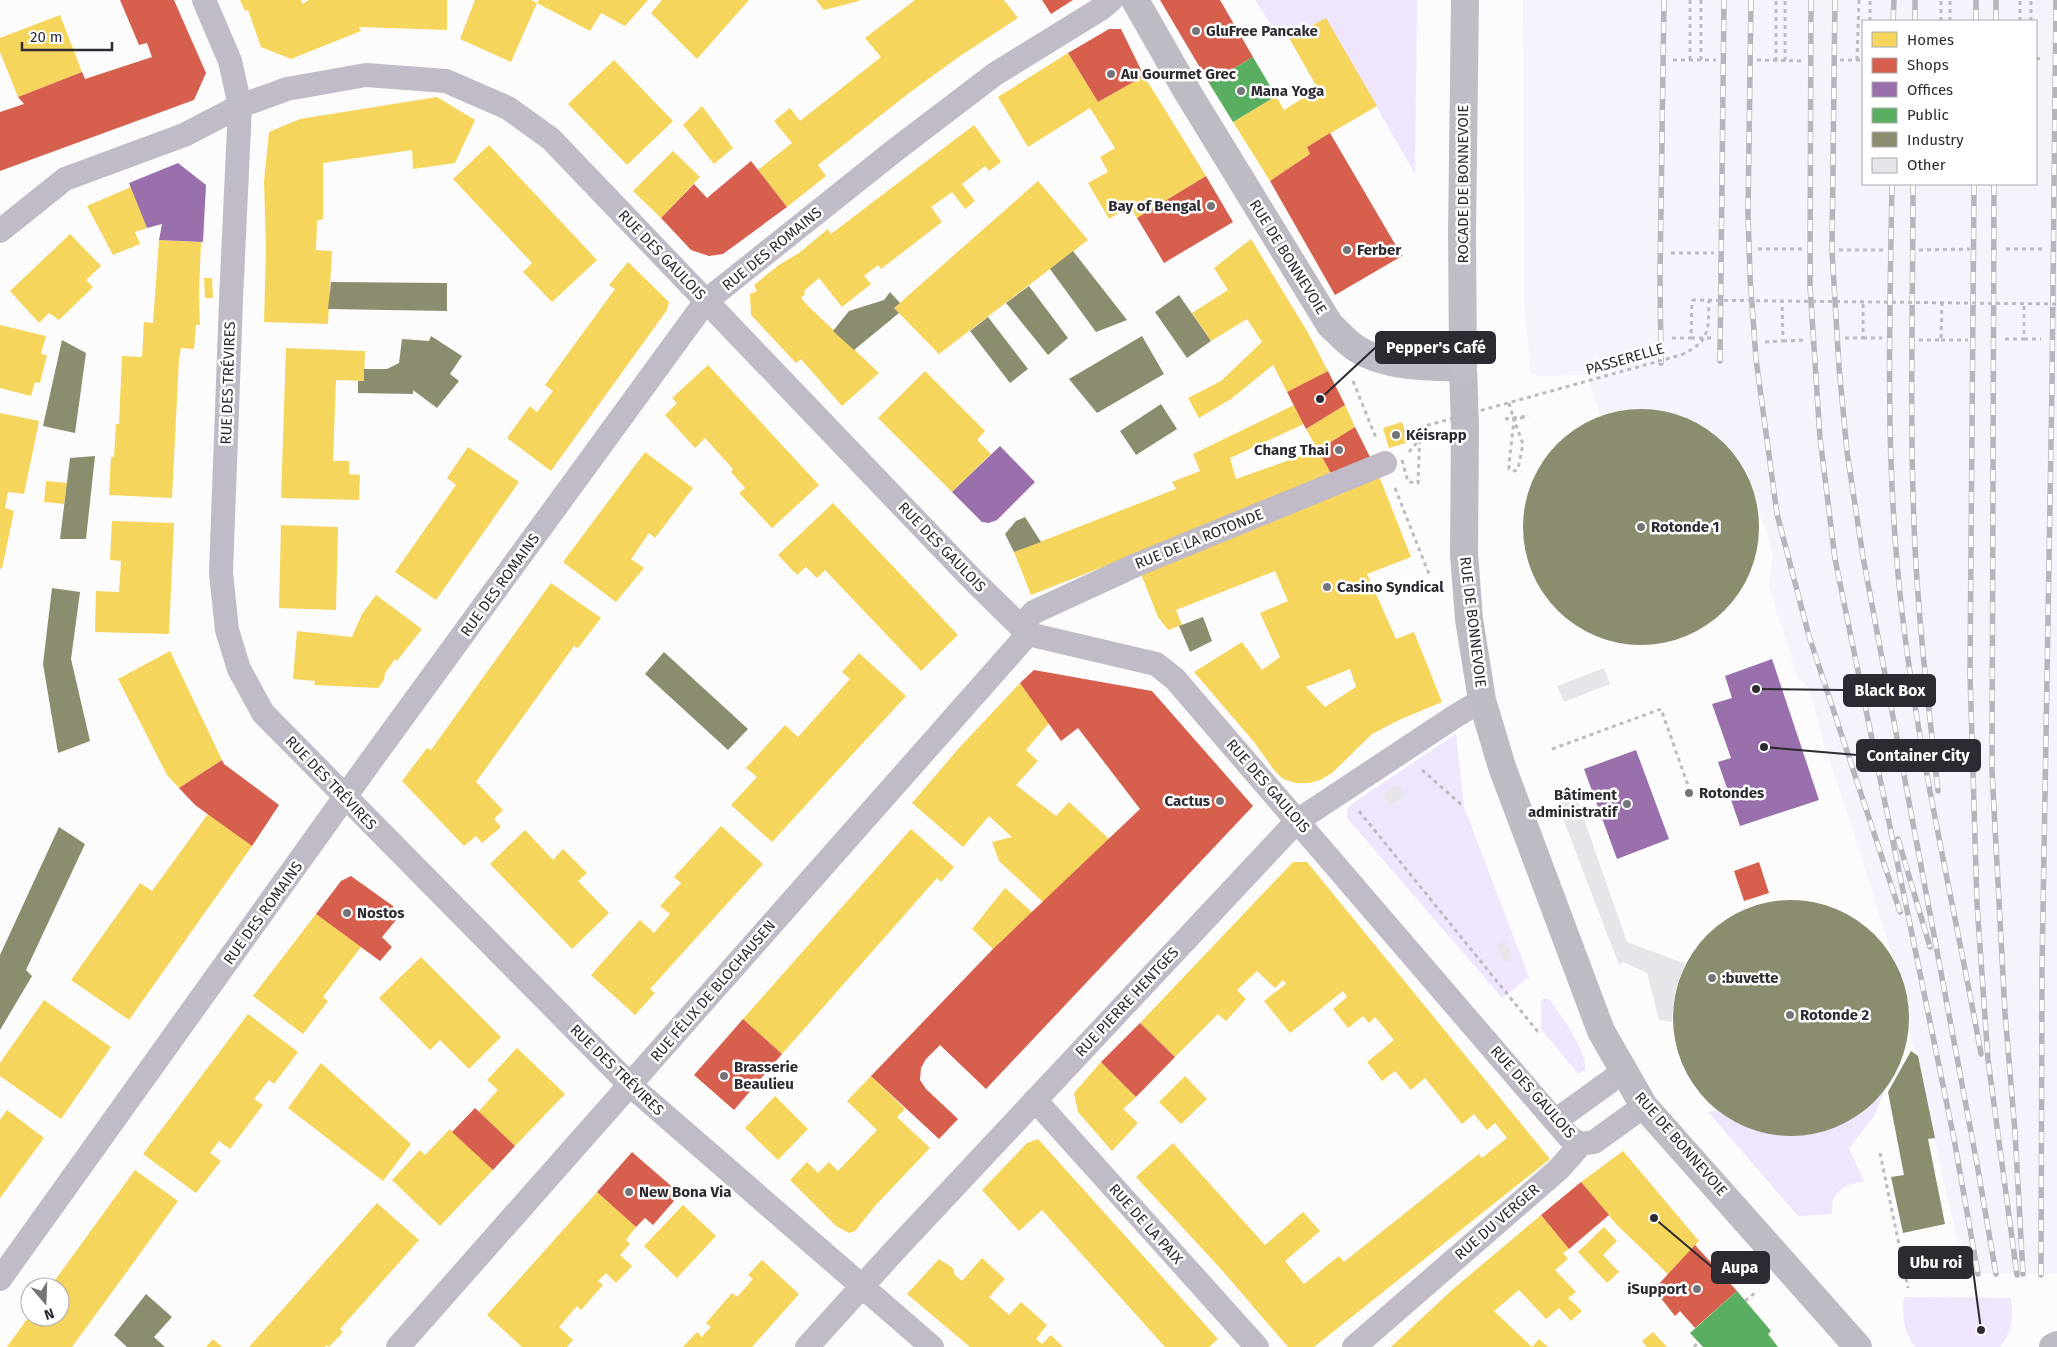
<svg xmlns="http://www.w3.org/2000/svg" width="2057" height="1347" font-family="'Fira Sans',sans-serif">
<rect width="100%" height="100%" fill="#fcfcfc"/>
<!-- built -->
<path fill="#f7f3fd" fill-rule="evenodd" d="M1523,0H2057V1274H1965L1908,1024V1001L1902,978L1892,957L1853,830L1824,744L1809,688L1797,676L1768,584L1773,556L1753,489L1743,467L1729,448L1712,433L1692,421L1670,413L1646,409L1622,410L1600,416L1588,375L1539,376L1531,372L1524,304ZM1863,21H2036V184H1863Z"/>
<!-- green -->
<path fill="#efe6fd" d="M1255,0H1417L1415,174L1326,19L1280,39Z
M1456,734L1464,807L1529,977L1502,998L1347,818V809L1353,803Z
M1544,998L1549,999C1564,1020 1582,1043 1586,1069L1578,1074L1541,1029V1001Z
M1886,1087L1874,1116L1849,1148L1864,1182C1843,1184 1831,1191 1832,1214L1798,1216L1708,1112L1717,1110C1781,1150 1835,1143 1886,1087Z
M1904,1297L2011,1298C2014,1316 2012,1332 2000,1347H1915C1903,1331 1902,1316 1904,1297Z"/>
<!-- homes -->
<path fill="#f6d55c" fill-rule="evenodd" d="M240,0H301L302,4L309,0H447V30L359,27L361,31L291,59L261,47L248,10L245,11Z
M475,0H531L537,3L511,62L460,39Z
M539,0H648L625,26L601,13L590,31L537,3Z
M662,0H749L697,59L651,13Z
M816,0H859V1L824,10Z
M915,0H1004L1018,18L960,56L909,93L818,165L826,176L787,207L758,170L792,143L774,121L790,108L800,121L881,57L865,38Z
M60,15L82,72L18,97L0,52V38Z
M1326,18L1377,106L1307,147L1310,154L1270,181L1233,122L1276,96L1284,110L1318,89L1289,38Z
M1068,53L1098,102L1144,76L1206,176L1137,218L1130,206L1109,219L1088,183L1108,172L1100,157L1115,148L1090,108L1028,147L998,97Z
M614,60L673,121L627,165L568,104Z
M437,97L475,120L455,163L413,169L412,150L323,163V219L317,221L316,250L332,251L328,324L264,322L266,248L264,181L269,132L300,119Z
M702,106L733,148L714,164L683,125Z
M974,125L1001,162L989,171L985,166L962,184L975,201L965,209L952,192L931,207L942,222L881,269L878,265L864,276L871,284L842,307L819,278L804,291L805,294L801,298L809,307L879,373L842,406L801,359L796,363L751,315L750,294L757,291L754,285L779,265L799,253L828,229L831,234Z
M489,145L597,260L552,302L523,272L532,263L453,179Z
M673,151L700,177L661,218L633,191Z
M1038,181L1088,240L939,354L894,308Z
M131,187L147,228L135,232L140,244L113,255L87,206Z
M70,234L101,266L86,280L93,287L59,320L49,313L39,323L10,291Z
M1251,239L1307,331L1328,371L1287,392L1273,365L1231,399L1199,418L1188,398L1221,381L1262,342L1247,319L1211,341L1192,313L1228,290L1214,268Z
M159,240L201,242L199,293L200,325H196L194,349L181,348L179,359L172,498L109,495L111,457H114L116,424H119L122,356L142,357L144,322L153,323Z
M628,262L669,302L667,310L551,471L507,438L530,406L537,412L553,391L545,385L615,289L609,285Z
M204,278H212L213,298H205Z
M0,325L46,336L41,354L47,355L40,383L35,382L31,396L0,388Z
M286,348L365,351L364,381L336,380L333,461H349V474L360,475L359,500L281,498Z
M708,365L819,485L772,528L739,493L745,488L731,472L733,469L705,438L695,448L665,415L677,403L672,398Z
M925,371L985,431L977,440L991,454L952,492L878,418Z
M1294,405L1304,424L1230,458L1236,479L1318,450L1333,477L1031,595L1014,552L1176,489L1172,482L1200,471L1193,454Z
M1345,405L1355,427L1318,450L1306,429Z
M0,413L39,421L24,494L8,492L5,508L14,511L2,569L0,568Z
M1402,422L1409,442L1389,448L1383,428Z
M468,447L519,482L436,600L395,572L456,485L447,478Z
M645,452L693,488L655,538L649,533L631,559L644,568L616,602L563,562Z
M1379,476L1411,557L1367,574L1396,639L1414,632L1442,702L1399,720L1372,734L1332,773L1320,780L1309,783H1296L1283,779L1274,770L1254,742L1194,672L1242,642L1262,670L1280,657L1260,613L1288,601L1275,571L1176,610L1182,625L1168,630L1158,617L1141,574ZM1350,669L1356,687L1325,707L1306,687Z
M46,481L67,483L64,504L44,502Z
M833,503L958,635L921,671L825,570L817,578L806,567L797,575L778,555Z
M112,521L174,523L169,634L95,632L96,591L119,592L121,561L110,560Z
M281,525L338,527L336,610L279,608Z
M551,583L601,618L578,648L574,646L476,782L503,810L494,819L501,827L482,843L476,836L464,846L402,781L427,748L431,750Z
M376,595L422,629L397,661L395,659L385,673L384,680L378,688L314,685L315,681L293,679L297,631L352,637L362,614Z
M170,651L222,760L179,788L167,775L118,679Z
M859,653L906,696L772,842L731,805L757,777L746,768L785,725L798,737L850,679L842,672Z
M1020,683L1049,723L1026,750L1038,761L1016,785L1056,816L1069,802L1109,839L1043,902L999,861L992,842L1012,837L989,816L963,847L912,803L959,748Z
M208,814L252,846L129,1020L71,980L140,883L152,891Z
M721,826L763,864L650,989L655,993L635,1015L591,975L640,920L654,933L670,914L660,906L681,883L674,877Z
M911,829L954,867L941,882L937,878L782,1054L743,1019Z
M525,830L553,860L563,849L587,873L578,881L609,913L572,949L490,864Z
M1293,862H1307L1550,1159L1314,1347H1288L1220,1268L1136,1177L1173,1143L1265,1245L1303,1212L1320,1231L1285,1261L1304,1284L1339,1256L1344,1262L1479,1154L1482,1158L1507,1138L1495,1123L1487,1130L1474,1114L1462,1124L1425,1078L1411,1090L1395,1071L1382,1081L1367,1062L1394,1040L1375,1017L1369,1023L1363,1016L1348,1028L1333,1009L1347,997L1343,991L1290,1033L1264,1001L1286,984L1283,980L1275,988L1257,971L1237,990L1246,999L1226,1021L1218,1014L1175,1057L1140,1023Z
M1005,888L1032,912L993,949L972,929Z
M316,914L361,947L323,997L328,1001L303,1034L253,996Z
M421,957L501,1037L469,1069L440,1040L430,1050L379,998Z
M44,1000L111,1047L61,1119L0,1076V1063Z
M248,1014L298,1052L274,1084L269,1080L254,1099L263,1105L230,1149L219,1141L210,1153L221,1161L196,1193L143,1154Z
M517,1048L565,1094L515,1146L478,1112L498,1090L487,1080Z
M1101,1062L1136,1097L1123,1109L1138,1123L1112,1151L1078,1112L1074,1093Z
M321,1063L411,1144L383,1181L288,1108Z
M871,1076L905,1109L897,1117L930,1148L875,1206L855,1231L849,1233L836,1226L790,1180L807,1162L818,1173L829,1162L838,1171L877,1130L847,1101Z
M1185,1076L1207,1099L1181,1124L1159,1102Z
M775,1096L808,1129L778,1160L745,1128Z
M7,1110L44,1138L0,1198V1120Z
M450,1129L493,1170L440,1226L392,1180L420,1150L425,1155Z
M1038,1139L1218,1339L1209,1347H1165L1042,1210L1019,1231L982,1190L1027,1143Z
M1623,1151L1699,1241L1669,1275L1616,1224L1581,1182Z
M135,1170L178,1201L139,1255L72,1347H7L30,1315V1317H60V1287H50Z
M597,1192L636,1227L626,1240L630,1244L620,1255L632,1266L616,1283L606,1273L598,1281L603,1285L581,1310L577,1306L559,1327L573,1340L567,1347H522L487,1315Z
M377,1203L419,1240L340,1329L343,1332L329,1347L326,1345L325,1347H249Z
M683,1205L716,1236L677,1278L644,1246Z
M1541,1215L1569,1249L1563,1253L1568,1259L1555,1270L1576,1292L1568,1298L1582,1311L1571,1321L1559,1308L1546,1319L1519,1290L1494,1311L1532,1347L1539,1339L1548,1347H1391L1452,1290Z
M1604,1227L1617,1241L1603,1255L1619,1272L1607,1283L1578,1252Z
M982,1258L1005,1279L989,1297L1009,1315L1021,1302L1047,1325L1036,1339L1042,1344L1051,1335L1063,1347H970L907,1294L939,1259L953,1268L955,1275L962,1281Z
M762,1260L799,1294L752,1347H683L697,1332L702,1337L705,1333L711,1327L706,1323L732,1293L737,1297L746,1287L753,1279L748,1275Z
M1653,1332L1667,1347H1647L1642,1341Z
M213,1339L222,1347H206Z"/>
<!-- shops -->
<path fill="#d6604d" d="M120,0H174L206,73L194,100L0,171V112L24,104L18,97L82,72L85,79L152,57L147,43L139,45Z
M1042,0H1073L1051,14Z
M1160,0H1220L1253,57L1209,83Z
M1109,29H1121L1144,76L1098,102L1068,53Z
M1330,133L1402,256L1335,295L1270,181L1310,154L1307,147Z
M751,161L787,207L723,254L709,256L691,250L661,218L694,184L707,198Z
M1206,176L1233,222L1164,263L1137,218Z
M1328,371L1345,405L1306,429L1287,392Z
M1355,427L1372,461L1333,477L1318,450Z
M1034,670L1152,691L1253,806L986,1089L940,1045L926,1059L921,1068L920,1080L926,1089L958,1119L939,1139L871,1076L993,949L1140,809L1078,728L1061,741L1020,683Z
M222,760L224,764L279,805L252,846L195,805L179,788Z
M1759,862L1769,893L1744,901L1734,871Z
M351,876L393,906L396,920L382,937L392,947L380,961L316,914L341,881Z
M743,1019L782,1054L734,1110L694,1075Z
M1140,1023L1175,1057L1136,1097L1101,1062Z
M475,1108L515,1146L493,1170L452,1132Z
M632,1152L677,1191L671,1198L674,1201L653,1225L645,1218L636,1227L597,1192Z
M1581,1182L1609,1215L1569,1249L1541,1215Z
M1695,1245L1737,1291L1695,1328L1680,1311L1675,1316L1660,1297L1665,1294L1657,1286Z"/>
<!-- offices -->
<path fill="#9970ab" d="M178,163L206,185L203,242L159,240L162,224L147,228L129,183Z
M1000,446L1035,482L997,520L989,523L982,522L952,492Z
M1772,659L1819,800L1740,826L1718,762L1731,758L1712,704L1732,698L1725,676Z
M1636,750L1669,839L1617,859L1584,769Z"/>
<!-- public -->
<path fill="#5aae61" d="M1253,57L1276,96L1233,122L1209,83Z
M1737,1291L1771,1331L1768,1334L1778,1347H1703L1690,1333Z"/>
<!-- industry -->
<path fill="#8c8c6e" d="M1073,251L1127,320L1096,332L1050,269Z
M331,282L447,283V311L328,309Z
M1029,286L1068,338L1048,355L1006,303Z
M890,292L900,303L894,308L899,313L854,350L833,331L849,311L884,300Z
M1179,295L1211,341L1187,358L1155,312Z
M988,317L1028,369L1010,383L970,331Z
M431,336L462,356L450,374L459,381L437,408L413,390V394L358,393V381H364V369H387L399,363L402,339L429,341Z
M1142,336L1164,374L1097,413L1069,379Z
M62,340L86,353L75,433L43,426Z
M1161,404L1177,429L1136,455L1120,431Z
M1523 527a118 118 0 1 1 236 0a118 118 0 1 1-236 0Z
M95,456L86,539H60L70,458Z
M1025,517L1041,542L1014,552L1005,534L1016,521Z
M52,588L80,592L71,659L90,741L58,753L43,664Z
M1203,617L1212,641L1190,652L1179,626Z
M664,652L748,729L728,750L645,674Z
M59,827L85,844L26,970L32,976L0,1030V955Z
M1673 1018a118 118 0 1 1 236 0a118 118 0 1 1-236 0Z
M1911,1051L1918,1056L1935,1138L1928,1139L1945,1224L1903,1233L1891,1177L1904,1175L1888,1092Z
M146,1294L172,1317L154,1337L165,1347H127L114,1335Z"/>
<!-- building -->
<path fill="#e8e5ea" d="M1604,668L1610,684L1564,702L1557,686Z
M1399,784L1406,796L1390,805L1383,794Z
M1576,796L1627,942L1686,964L1677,984L1673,1007L1672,1022L1659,1020L1647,973L1623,962L1619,965L1557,803Z
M1506,941L1513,959L1505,962L1497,945Z"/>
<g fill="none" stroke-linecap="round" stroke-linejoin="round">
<!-- path -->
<path stroke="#bdbbc1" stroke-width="3" stroke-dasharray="4 4" stroke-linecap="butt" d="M1870,21V0
M1941,21V0
M1950,21V0
M2020,21V0
M2031,21V0
M2036,59L2044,58
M1673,60H1716
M1690,60V0
M1701,60V0
M1757,60L1805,61
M1840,60H1863
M1857,60L1859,0
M1776,61V0
M1785,61V0
M1758,249H1802
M2006,249H2042
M1839,250H1884
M1919,250L1970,249
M1671,253H1714
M1672,338H1691L1692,300
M1691,338H1713
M1845,338H1863V302
M1863,338H1882
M2005,339H2024V304
M2024,339H2041
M1919,340H1941L1942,303
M1941,340H1968
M1783,341L1805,340
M1765,342L1783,341L1782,302
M1353,381L1376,438
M1513,417L1523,444L1518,469L1515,471L1509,469V464L1514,420
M1505,419L1528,416
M1396,434H1427
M1409,452L1423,435
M1395,488L1429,574
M1552,749L1661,709L1691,794
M1422,770L1464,807
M1359,811L1538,1032
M1880,1153L1908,1288
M1745,1301L1757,1291
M1694,1347L1699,1342"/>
<!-- street -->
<path stroke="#c0bbc6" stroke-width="24" d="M204,0L230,61L240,106L231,300L221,573L227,630L239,669L263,713L630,1085L932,1347
M0,231L65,179L184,135L240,106L287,89L366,75L446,81L508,108L551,139L973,580L1028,634L1156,664L1175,679L1555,1121L1570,1138L1581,1144
M1020,626L1034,612L1136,565L1385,463
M1035,1100L1257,1347
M1555,1121L1623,1072
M0,1279L370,762L706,301L894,151L995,74L1102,8L1111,0
M398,1347L1028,634
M807,1347L896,1249L1297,821L1454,717L1482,700
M1354,1347L1559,1169L1581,1144L1594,1142L1644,1106"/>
<!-- secondary -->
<path stroke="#bfbbc5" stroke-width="28" d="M1135,0L1188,93L1330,325C1339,333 1347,343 1357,349C1387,368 1429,366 1463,368L1465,426L1464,554L1469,619L1482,700L1502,767L1601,1031L1644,1106L1858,1347
M2053,1347L2057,1345"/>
<!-- primary -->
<path stroke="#c1bdc6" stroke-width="28" d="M1463,368L1462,231L1465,0"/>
<!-- rail casing -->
<g stroke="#b6b5ba" stroke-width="5.5">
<path id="rail" d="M1751,0L1748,213L1750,277L1756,359L1777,514L1809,636L1900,912
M1811,0L1810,286L1820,438L1835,559L1954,1139L1978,1274
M1835,0L1832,250L1839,367L1847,452L1863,557L1977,1164L1996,1274
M1893,21L1894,0
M1915,21V0
M1976,21V0
M1996,21V0
M1892,184C1890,306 1886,428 1896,550C1909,720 1951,886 1981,1054
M1913,184C1913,305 1909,426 1915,547C1919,628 1929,710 1938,791
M1974,184L1970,674L1977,904L1988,1060L2017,1275
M1994,184L1992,771L2005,1013L2015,1132L2023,1274
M1720,361L1724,0
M1661,363L1660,276L1664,0
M1898,839L1930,947
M2041,1275L2042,970L2052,385L2056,0"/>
</g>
<!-- rail -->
<use href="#rail" stroke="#fff" stroke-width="4" stroke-dasharray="11" stroke-linecap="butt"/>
<!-- path-bridge -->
<path stroke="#bdbbc1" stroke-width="3" stroke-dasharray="4 4" stroke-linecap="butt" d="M1692,300L2057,304
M1509,403L1514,420L1528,416
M1396,434L1681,355C1711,341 1708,330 1709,300
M1402,460L1408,482L1418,483L1420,428"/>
</g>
<!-- markers -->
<g fill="#757479" stroke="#fff" stroke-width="2">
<circle cx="1196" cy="31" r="5"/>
<circle cx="1111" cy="74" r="5"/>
<circle cx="1241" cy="91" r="5"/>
<circle cx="1211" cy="206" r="5"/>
<circle cx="1347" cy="250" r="5"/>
<circle cx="1396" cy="435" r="5"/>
<circle cx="1339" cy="450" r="5"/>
<circle cx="1641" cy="527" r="5"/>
<circle cx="1327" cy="587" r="5"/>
<circle cx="1689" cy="793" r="5"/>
<circle cx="1220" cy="801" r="5"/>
<circle cx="1627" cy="804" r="5"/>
<circle cx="347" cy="913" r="5"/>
<circle cx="1712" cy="978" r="5"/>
<circle cx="1790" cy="1015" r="5"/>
<circle cx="724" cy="1076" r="5"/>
<circle cx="629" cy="1192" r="5"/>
<circle cx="1697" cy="1289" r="5"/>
</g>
<g text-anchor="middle" stroke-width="5" stroke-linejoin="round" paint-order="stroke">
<!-- poi labels -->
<g font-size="15" font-weight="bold" fill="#2d2a32" stroke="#fff" text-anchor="start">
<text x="1206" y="36">GluFree Pancake</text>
<text x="1121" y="79">Au Gourmet Grec</text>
<text x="1251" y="96">Mana Yoga</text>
<text x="1201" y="211" text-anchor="end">Bay of Bengal</text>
<text x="1357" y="255">Ferber</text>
<text x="1406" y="440">Kéisrapp</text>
<text x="1329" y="455" text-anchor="end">Chang Thai</text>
<text x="1651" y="532">Rotonde 1</text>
<text x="1337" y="592">Casino Syndical</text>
<text x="1699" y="798">Rotondes</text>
<text x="1617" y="800" text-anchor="end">Bâtiment<tspan x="1617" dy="17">administratif</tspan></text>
<text x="1210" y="806" text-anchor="end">Cactus</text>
<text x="357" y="918">Nostos</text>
<text x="1722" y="983">:buvette</text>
<text x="1800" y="1020">Rotonde 2</text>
<text x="734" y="1072">Brasserie<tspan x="734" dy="17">Beaulieu</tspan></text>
<text x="639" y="1197">New Bona Via</text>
<text x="1687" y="1294" text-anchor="end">iSupport</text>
</g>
<!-- street labels -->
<g font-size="15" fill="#2d2a32" stroke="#fff">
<text transform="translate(1463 184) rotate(-90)" y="5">ROCADE DE BONNEVOIE</text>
<text transform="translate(772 249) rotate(-39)" y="5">RUE DES ROMAINS</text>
<text transform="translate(662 255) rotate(46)" y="5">RUE DES GAULOIS</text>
<text transform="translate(1288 257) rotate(58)" y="5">RUE DE BONNEVOIE</text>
<text transform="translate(1625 359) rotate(-16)" y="5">PASSERELLE</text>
<text transform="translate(228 383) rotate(-88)" y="5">RUE DES TRÉVIRES</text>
<text transform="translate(1199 539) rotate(-22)" y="5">RUE DE LA ROTONDE</text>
<text transform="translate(942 547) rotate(46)" y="5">RUE DES GAULOIS</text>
<text transform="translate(500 585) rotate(-54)" y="5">RUE DES ROMAINS</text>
<text transform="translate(1473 622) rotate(83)" y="5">RUE DE BONNEVOIE</text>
<text transform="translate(331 783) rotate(46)" y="5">RUE DES TRÉVIRES</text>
<text transform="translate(1268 786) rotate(49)" y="5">RUE DES GAULOIS</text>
<text transform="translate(263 913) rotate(-54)" y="5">RUE DES ROMAINS</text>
<text transform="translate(713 991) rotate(-49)" y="5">RUE FÉLIX DE BLOCHAUSEN</text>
<text transform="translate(1127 1002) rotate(-47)" y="5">RUE PIERRE HENTGES</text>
<text transform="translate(617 1070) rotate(44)" y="5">RUE DES TRÉVIRES</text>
<text transform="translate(1533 1092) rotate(48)" y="5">RUE DES GAULOIS</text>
<text transform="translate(1681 1144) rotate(49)" y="5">RUE DE BONNEVOIE</text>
<text transform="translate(1497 1222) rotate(-41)" y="5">RUE DU VERGER</text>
<text transform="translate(1146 1224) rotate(48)" y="5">RUE DE LA PAIX</text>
</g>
</g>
<!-- callouts -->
<path fill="none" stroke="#2d2a32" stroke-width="2" d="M1320 399L1376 347M1756 689L1844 690M1764 747L1857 755M1981 1330L1972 1262M1654 1218L1712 1267"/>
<g fill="#2d2a32" stroke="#fff" stroke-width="2">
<circle cx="1320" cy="399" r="5"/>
<circle cx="1756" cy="689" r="5"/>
<circle cx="1764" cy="747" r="5"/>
<circle cx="1981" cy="1330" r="5"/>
<circle cx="1654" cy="1218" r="5"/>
</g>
<g fill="#2d2a32" stroke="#2d2a32" stroke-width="2">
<rect x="1376" y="332" width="119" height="31" rx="5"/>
<rect x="1844" y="675" width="91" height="31" rx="5"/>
<rect x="1857" y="740" width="123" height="31" rx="5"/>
<rect x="1899" y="1247" width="73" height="31" rx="5"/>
<rect x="1712" y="1252" width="57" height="31" rx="5"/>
</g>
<g font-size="16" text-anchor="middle" font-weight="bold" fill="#fff">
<text x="1436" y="353">Pepper's Café</text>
<text x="1890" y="696">Black Box</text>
<text x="1918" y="761">Container City</text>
<text x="1936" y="1268">Ubu roi</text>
<text x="1740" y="1273">Aupa</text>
</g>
<!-- legend -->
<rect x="1862" y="20" width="175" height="165" fill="#ffffff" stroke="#abaaad"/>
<rect x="1872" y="32" width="25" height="15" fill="#f6d55c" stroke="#abaaad"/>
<text x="1907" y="45" font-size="15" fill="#2d2a32">Homes</text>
<rect x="1872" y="58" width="25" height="15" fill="#d6604d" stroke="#abaaad"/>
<text x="1907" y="70" font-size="15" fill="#2d2a32">Shops</text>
<rect x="1872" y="82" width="25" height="15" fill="#9970ab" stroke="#abaaad"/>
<text x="1907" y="95" font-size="15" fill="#2d2a32">Offices</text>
<rect x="1872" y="108" width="25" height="15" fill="#5aae61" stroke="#abaaad"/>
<text x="1907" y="120" font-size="15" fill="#2d2a32">Public</text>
<rect x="1872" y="132" width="25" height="15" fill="#8c8c6e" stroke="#abaaad"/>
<text x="1907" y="145" font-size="15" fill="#2d2a32">Industry</text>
<rect x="1872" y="158" width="25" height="15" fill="#e8e5ea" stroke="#abaaad"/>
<text x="1907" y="170" font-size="15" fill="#2d2a32">Other</text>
<!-- north arrow -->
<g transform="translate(45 1302) rotate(161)"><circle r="24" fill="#ffffff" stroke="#abaaad"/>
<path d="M0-4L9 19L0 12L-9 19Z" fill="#757479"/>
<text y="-8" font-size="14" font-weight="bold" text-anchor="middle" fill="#2d2a32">N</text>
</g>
<!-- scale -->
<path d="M22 42v8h90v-8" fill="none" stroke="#2d2a32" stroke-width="2.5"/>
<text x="30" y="42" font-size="15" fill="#2d2a32" stroke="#ffffff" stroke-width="4" paint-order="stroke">20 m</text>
</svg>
